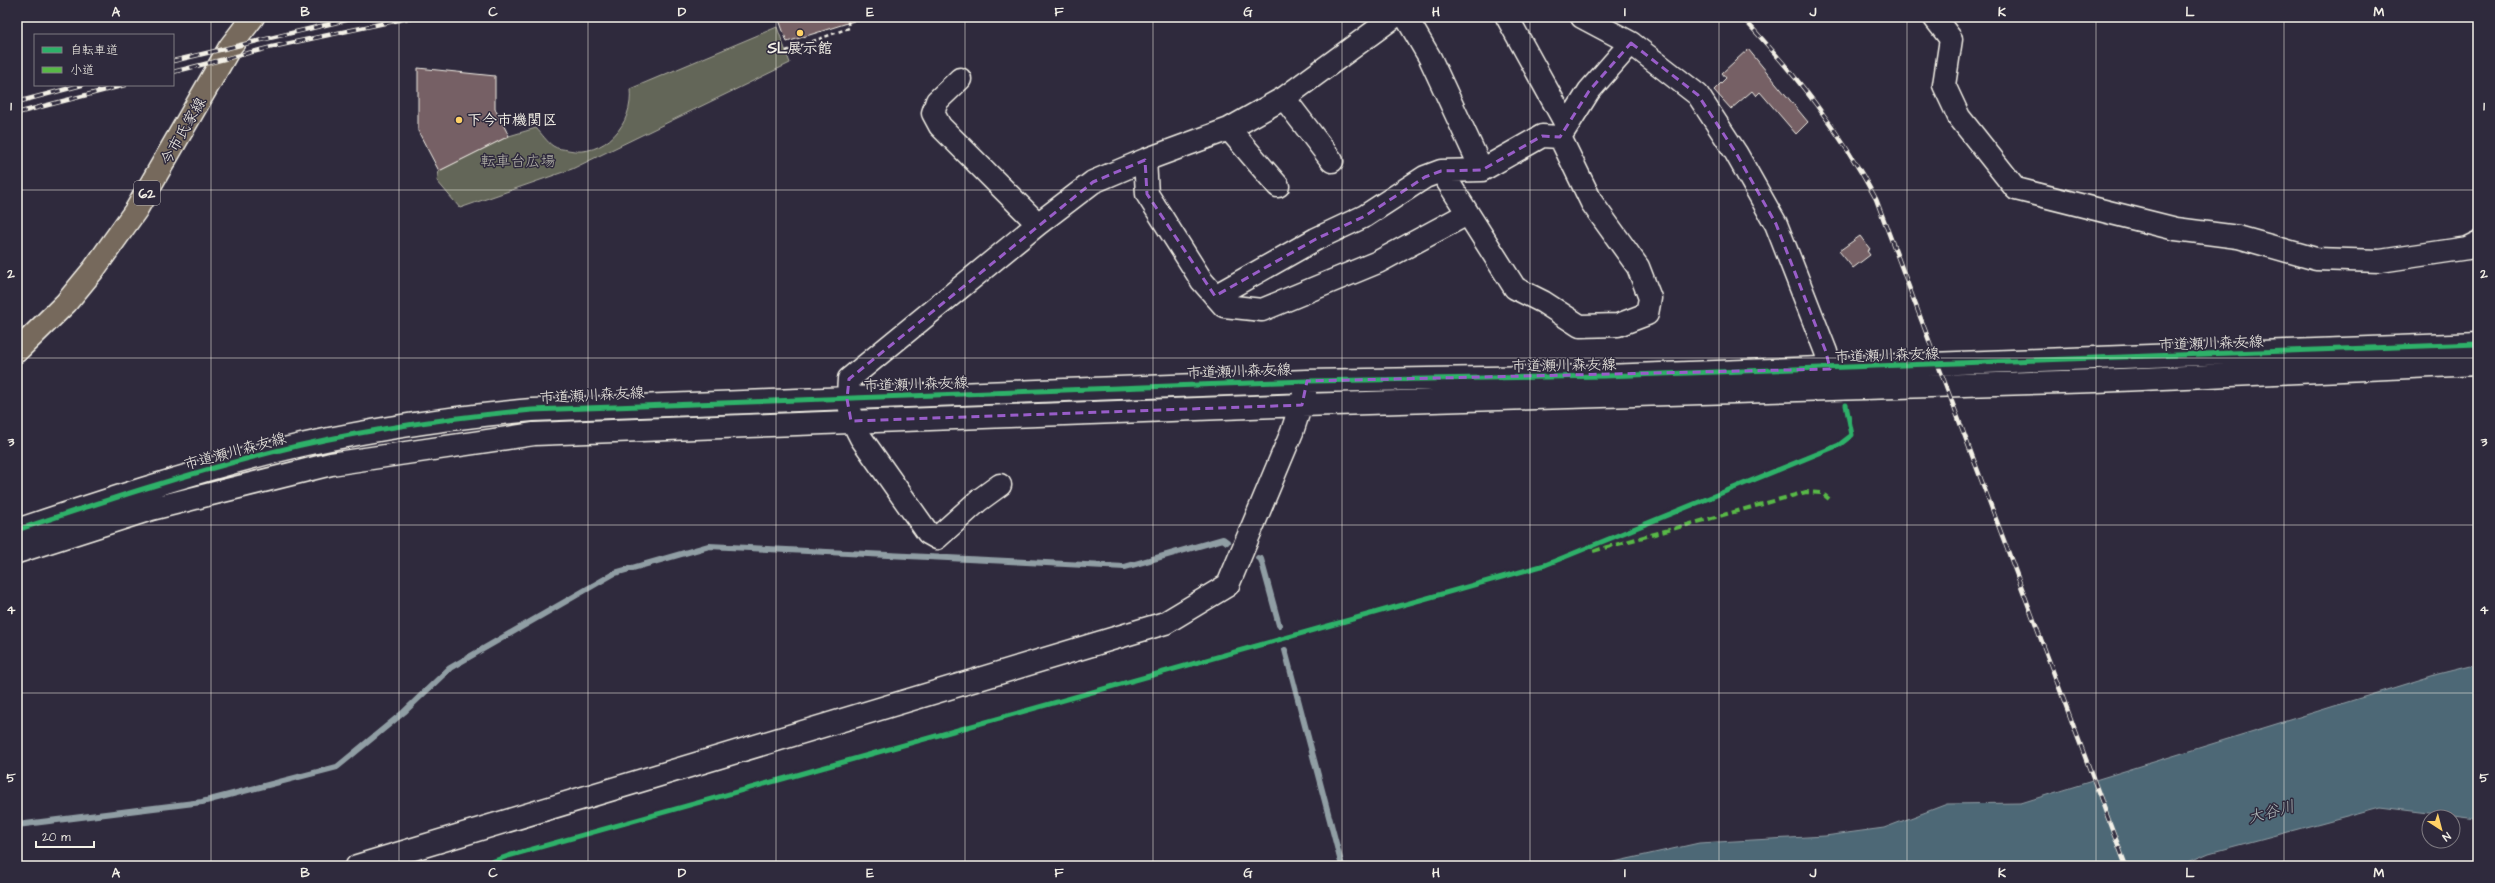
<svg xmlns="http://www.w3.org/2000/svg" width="2495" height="883" font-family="'Architects Daughter','Klee One',sans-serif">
<rect width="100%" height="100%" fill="#2f2a3d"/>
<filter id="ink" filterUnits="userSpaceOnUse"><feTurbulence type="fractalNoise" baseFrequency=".025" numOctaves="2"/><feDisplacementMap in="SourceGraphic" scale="8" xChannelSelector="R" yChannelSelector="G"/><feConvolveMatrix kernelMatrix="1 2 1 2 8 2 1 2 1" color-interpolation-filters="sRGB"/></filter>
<g filter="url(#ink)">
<!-- green -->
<path fill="#646658" stroke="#acaca0" d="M777,27L790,63L572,169L460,208L437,181L439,171L509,136L536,128C542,134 547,142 553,146C557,149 564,149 568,150C604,158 634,124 630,89Z"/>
<!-- water -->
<path fill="#4d6776" stroke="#909ea4" d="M2478,664L2477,819L2380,807L2209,853L2179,866H1596L1699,843L1825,836L1884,828L1947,804L2021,803L2438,674Z"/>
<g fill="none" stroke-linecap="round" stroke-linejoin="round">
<!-- stream -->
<path stroke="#909ea4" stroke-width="6" d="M1258,558L1261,559L1279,625
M1285,650L1342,866
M17,825L202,802L337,767L404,712L450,668L615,573L709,546L1125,567L1223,539L1227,542"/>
</g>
<!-- building -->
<path fill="#766065" stroke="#f4f1e8" d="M778,17H853L854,21L787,42Z
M1748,49L1808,122L1796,134L1760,92L1756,96L1752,91L1731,109L1714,90L1726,78L1722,73Z
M418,68L495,76V109L509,136L439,171L418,131Z
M1860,236L1870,249L1867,251L1870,255L1853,268L1839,251Z"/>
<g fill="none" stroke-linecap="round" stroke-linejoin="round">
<!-- minor casing -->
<g stroke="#f4f1e8" stroke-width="25">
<path id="minor" d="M1406,17L1430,58L1482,170
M1507,17L1567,126
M1582,17L1631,43L1698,95L1736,153L1776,224L1826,352L1830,369
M1934,17L1951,39L1944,85L1959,117L2016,189L2176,229L2238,237L2316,259L2380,261L2468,248L2478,243
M960,79L937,101L933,113L940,126L1038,224
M1284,98L1332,161
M1229,129L1278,186
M1145,160L1147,194L1202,281L1224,306L1262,310L1378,262L1467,214
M1441,171L1515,288L1543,302L1580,326L1618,325L1647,314L1650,298L1638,267L1592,203L1560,137L1589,91L1631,43
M1215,296L1316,239L1365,216L1425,177L1441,171L1482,170L1542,136L1560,137
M1000,485L978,501L937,538L928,533L861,438C850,418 847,402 849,379L1038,224L1093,182L1145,160L1229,129L1284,98L1394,17
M17,530C101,502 186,474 272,452C357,431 444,418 532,410L1307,381L1605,376L2478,344
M17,552L151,509L331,464L534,434L1302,405L2096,381L2478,364
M357,866L1165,623L1228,585L1292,432L1305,392"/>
</g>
<!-- major casing -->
<g stroke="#f4f1e8" stroke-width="25">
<path id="major" d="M17,351L66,303L94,269L136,210L230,47L253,17"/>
</g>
<!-- path -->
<path stroke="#f4f1e8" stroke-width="2.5" stroke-dasharray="4 3" stroke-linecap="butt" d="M786,51L849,28L847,17"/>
<!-- minor -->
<use href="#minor" stroke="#2f2a3d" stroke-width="22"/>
<!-- major -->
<use href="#major" stroke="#76695c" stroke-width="22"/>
<!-- rail casing -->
<g stroke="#f4f1e8" stroke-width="4.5">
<path id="rail" d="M1742,17C1797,76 1838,128 1876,199L2126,866
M173,61L359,17
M173,72L272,47L413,17
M17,102L82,85
M17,113L125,85"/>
</g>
<!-- rail -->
<use href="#rail" stroke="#2f2a3d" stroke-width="3" stroke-dasharray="9" stroke-linecap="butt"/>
<!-- quiet -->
<path stroke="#58b947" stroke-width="4" stroke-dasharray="8 4" stroke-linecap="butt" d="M1593,551L1806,492L1822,493L1829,499"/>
<!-- cycleway casing -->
<g stroke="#2f2a3d" stroke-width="8">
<path id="cycleway" d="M17,530C101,502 186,474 272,452C357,431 444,418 532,410L1307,381L1605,376L2478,344
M480,866L508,856L1545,565L1839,445L1852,435L1846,405"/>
</g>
<!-- cycleway -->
<use href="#cycleway" stroke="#2db169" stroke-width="5"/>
</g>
</g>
<!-- marked area -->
<path fill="none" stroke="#995dc9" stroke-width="3" stroke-dasharray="8 5" stroke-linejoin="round" d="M1631,43L1698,95L1736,153L1776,224L1826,352L1830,369L1307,381L1302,405L851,421L847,399L849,379L1093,182L1145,160L1147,194L1215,296L1316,239L1365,216L1425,177L1441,171L1482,170L1542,136L1560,137L1589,91Z"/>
<!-- grid -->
<path fill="none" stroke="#f4f1e8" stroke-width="1" stroke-opacity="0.55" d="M211,17V866M399,17V866M588,17V866M776,17V866M965,17V866M1153,17V866M1342,17V866M1530,17V866M1719,17V866M1907,17V866M2096,17V866M2284,17V866M17,190H2478M17,358H2478M17,525H2478M17,693H2478"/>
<!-- markers -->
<g fill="#ffd166" stroke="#2f2a3d" stroke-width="1.5">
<circle cx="800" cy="33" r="4"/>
<circle cx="459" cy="120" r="4"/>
</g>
<g text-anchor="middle" stroke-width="3" stroke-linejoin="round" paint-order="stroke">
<!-- shield labels -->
<rect fill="#2f2a3d" stroke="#b9b5b5" stroke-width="1" x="134" y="181" width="26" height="24" rx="3"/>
<g font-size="14" font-weight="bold" fill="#f4f1e8">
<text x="147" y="198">62</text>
</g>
<!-- poi labels -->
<g font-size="15" font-weight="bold" fill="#f4f1e8" stroke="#2f2a3d">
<text x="800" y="53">SL展示館</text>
<text x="467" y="125" text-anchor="start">下今市機関区</text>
</g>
<!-- street labels -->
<g font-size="15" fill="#f4f1e8" stroke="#2f2a3d">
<text transform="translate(183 131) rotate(-60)" y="5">今市氏家線</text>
<text transform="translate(2211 343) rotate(-2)" y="5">市道瀬川森友線</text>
<text transform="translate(1887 355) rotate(-2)" y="5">市道瀬川森友線</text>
<text transform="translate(1564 365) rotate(-1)" y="5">市道瀬川森友線</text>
<text transform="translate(1239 371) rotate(-2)" y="5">市道瀬川森友線</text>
<text transform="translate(916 384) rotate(-2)" y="5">市道瀬川森友線</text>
<text transform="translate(592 395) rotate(-3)" y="5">市道瀬川森友線</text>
<text transform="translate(235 451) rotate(-15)" y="5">市道瀬川森友線</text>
</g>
<!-- park labels -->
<g font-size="15" fill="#bab9ae" stroke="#2f2a3d">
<text x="518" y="166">転車台広場</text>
</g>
<!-- water labels -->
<g font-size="16" font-style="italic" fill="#b1baba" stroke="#2f2a3d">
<text transform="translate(2271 811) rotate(-15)" y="6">大谷川</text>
</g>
</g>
<!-- margin -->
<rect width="2495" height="883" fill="none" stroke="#2f2a3d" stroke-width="44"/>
<!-- legend -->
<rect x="34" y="34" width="140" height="52" fill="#2f2a3d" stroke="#7e7a81"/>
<rect x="42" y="47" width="20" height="6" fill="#2db169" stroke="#7e7a81"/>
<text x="70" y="54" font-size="12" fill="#f4f1e8">自転車道</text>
<rect x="42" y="67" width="20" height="6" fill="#58b947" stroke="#7e7a81"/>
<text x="70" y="74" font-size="12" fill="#f4f1e8">小道</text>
<!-- north arrow -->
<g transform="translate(2441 829) rotate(144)"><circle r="19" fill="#2f2a3d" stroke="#7e7a81"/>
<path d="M0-3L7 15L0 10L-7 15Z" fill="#ffd166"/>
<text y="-6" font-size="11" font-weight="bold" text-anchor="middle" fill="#f4f1e8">N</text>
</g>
<!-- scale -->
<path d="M36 841v6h58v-6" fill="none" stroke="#f4f1e8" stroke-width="2"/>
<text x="42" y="841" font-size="12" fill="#f4f1e8" stroke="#2f2a3d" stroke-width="3" paint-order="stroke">20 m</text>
<rect x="22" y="22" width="2451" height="839" fill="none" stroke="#f4f1e8" stroke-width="1.5"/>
<g font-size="13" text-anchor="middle" font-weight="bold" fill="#f4f1e8">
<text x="116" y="16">A</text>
<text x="305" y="16">B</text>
<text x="493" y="16">C</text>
<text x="682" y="16">D</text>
<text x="870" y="16">E</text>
<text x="1059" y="16">F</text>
<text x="1248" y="16">G</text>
<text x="1436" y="16">H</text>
<text x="1625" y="16">I</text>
<text x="1813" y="16">J</text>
<text x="2002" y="16">K</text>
<text x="2190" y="16">L</text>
<text x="2379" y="16">M</text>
<text x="11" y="110">1</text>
<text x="2484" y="110">1</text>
<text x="11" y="278">2</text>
<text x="2484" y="278">2</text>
<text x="11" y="446">3</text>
<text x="2484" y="446">3</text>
<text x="11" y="614">4</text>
<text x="2484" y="614">4</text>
<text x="11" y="782">5</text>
<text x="2484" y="782">5</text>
<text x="116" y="877">A</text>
<text x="305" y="877">B</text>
<text x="493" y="877">C</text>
<text x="682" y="877">D</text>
<text x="870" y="877">E</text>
<text x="1059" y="877">F</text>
<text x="1248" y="877">G</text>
<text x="1436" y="877">H</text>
<text x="1625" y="877">I</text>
<text x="1813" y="877">J</text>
<text x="2002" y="877">K</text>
<text x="2190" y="877">L</text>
<text x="2379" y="877">M</text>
</g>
</svg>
